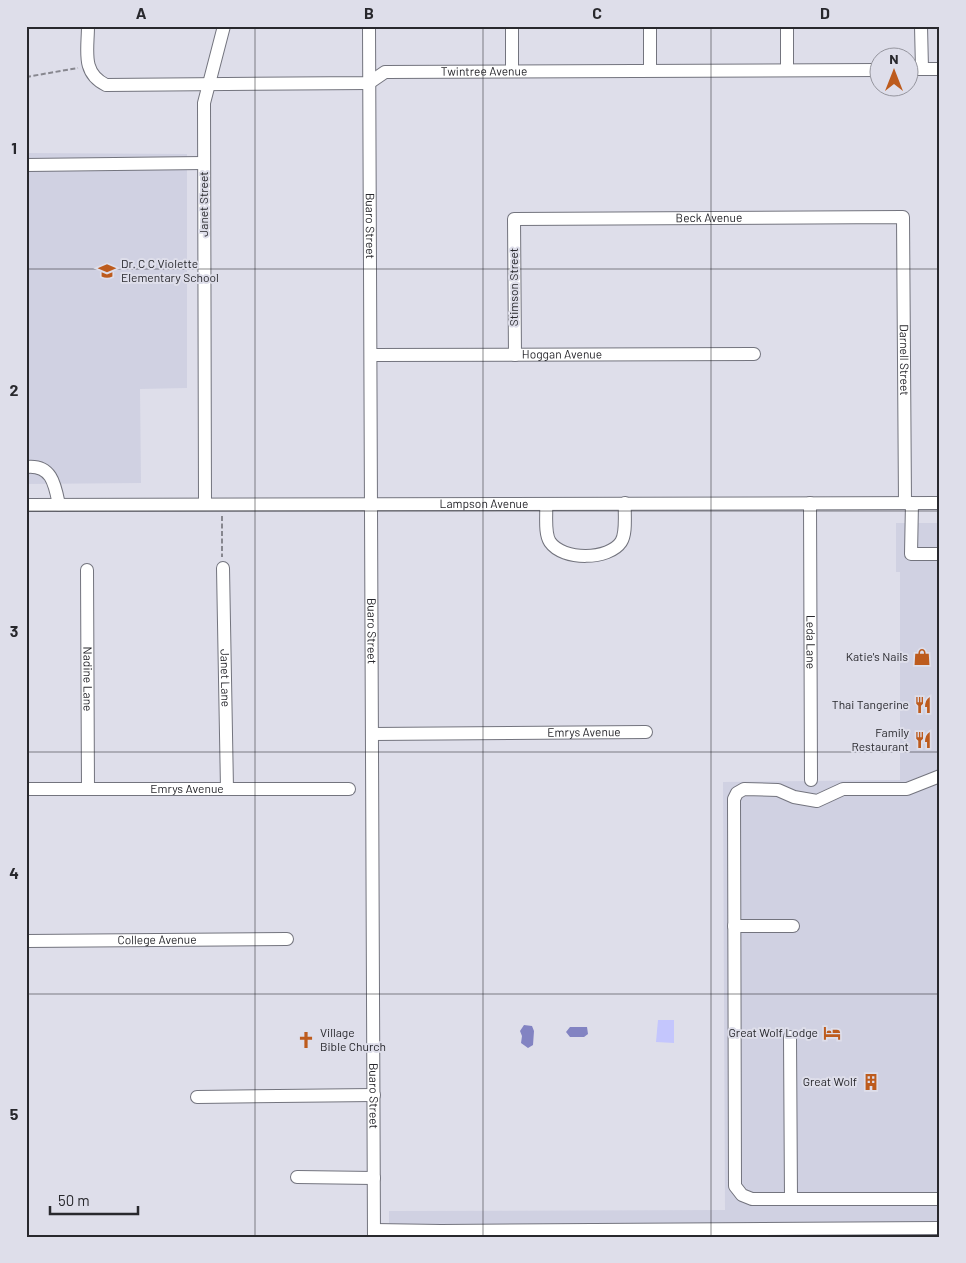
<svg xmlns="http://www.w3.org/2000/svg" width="966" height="1263" font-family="Barlow,sans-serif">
<rect width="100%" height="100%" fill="#dedeea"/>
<!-- built -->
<path fill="#d0d1e2" d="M26,153L187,154V388L140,389L141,483L26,484Z
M896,523H940V1237H389V1211L725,1210L723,782L900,780V572H896Z"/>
<!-- green -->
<path fill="#c4c6fd" d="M658,1020H674V1043L656,1042Z"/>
<!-- water -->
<path fill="#8283c2" d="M524,1025L532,1026L534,1031L533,1045L528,1048L521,1043L522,1036L520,1031Z
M570,1027H587L588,1034L584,1037H570L566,1032Z"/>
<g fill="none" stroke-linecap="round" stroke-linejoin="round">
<!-- minor casing -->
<g stroke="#73747e" stroke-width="14">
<g id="minor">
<path id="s1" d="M88,26C88,50 81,73 106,85L369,83L385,72L878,70"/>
<path id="s2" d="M369,26L374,1237"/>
<path d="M512,26V71"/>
<path d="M650,26V70"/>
<path d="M787,26V70"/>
<path d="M921,26L922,69"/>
<path d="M908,69H940"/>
<path d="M26,165L204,163"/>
<path id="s3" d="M371,355L754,354"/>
<path id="s4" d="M515,355L514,219L903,217L905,503"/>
<path d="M26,467C52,464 55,485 59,505"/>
<path id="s5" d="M810,503L811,780"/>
<path d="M912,503L911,554H940"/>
<path d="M205,504L204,103L224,26"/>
<path d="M546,504C547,515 544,533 550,542C563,561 609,560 621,542C627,533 624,514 625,503"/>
<path id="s6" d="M26,505L940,503"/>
<path id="s7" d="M223,568L227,789"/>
<path id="s8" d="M87,570L88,789"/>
<path id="s9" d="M372,734L646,732"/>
<path d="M940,776L907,789H843L817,801L794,797L778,790L744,789L737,793L734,799L735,1186L742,1195L752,1199H940"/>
<path id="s10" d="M26,789H349"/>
<path d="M734,926H793"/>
<path id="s11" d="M26,941L287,939"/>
<path d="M790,1037L791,1199"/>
<path d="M197,1097L374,1095"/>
<path d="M297,1177L374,1178"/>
<path d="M374,1230L441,1231V1237"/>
<path d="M441,1231L940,1228"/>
</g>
</g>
<!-- path -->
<path stroke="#87878f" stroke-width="2" stroke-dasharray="5 2.5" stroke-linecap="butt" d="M26,77L78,68
M222,516V557"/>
<!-- minor -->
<use href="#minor" stroke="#fff" stroke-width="12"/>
</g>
<!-- grid -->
<path fill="none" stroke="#28282d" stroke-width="1" stroke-opacity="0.55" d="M255,26V1237M483,26V1237M711,26V1237M26,269H940M26,511H940M26,752H940M26,994H940"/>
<!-- icons -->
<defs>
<g id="school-bare" transform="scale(1.35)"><path d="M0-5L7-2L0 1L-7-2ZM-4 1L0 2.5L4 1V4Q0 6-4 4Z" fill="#bd5b1d" stroke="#dedeea" stroke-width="2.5" paint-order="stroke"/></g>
<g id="shop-bare" transform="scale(1.35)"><path d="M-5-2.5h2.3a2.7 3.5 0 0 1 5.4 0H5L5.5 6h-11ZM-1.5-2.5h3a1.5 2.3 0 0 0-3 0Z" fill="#bd5b1d" stroke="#dedeea" stroke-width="2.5" paint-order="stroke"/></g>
<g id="restaurant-bare" transform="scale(1.35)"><path d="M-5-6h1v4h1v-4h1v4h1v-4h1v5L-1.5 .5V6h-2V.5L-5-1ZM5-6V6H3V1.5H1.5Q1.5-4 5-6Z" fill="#bd5b1d" stroke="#dedeea" stroke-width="2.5" paint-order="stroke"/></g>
<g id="hotel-bare" transform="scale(1.35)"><path d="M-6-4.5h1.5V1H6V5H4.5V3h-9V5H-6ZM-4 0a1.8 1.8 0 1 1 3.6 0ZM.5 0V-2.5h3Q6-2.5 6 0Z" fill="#bd5b1d" stroke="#dedeea" stroke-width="2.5" paint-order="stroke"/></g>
<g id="church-bare" transform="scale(1.35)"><path d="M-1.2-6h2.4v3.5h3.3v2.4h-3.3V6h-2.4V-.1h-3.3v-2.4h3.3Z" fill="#bd5b1d" stroke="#dedeea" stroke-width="2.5" paint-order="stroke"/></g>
<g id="building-bare" transform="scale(1.35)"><path d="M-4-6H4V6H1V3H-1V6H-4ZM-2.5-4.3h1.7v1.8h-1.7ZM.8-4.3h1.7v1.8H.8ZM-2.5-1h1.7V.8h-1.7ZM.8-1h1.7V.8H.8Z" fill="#bd5b1d" stroke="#dedeea" stroke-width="2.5" paint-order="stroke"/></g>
</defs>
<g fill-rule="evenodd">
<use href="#school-bare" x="107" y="271"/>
<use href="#shop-bare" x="922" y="657"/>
<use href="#restaurant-bare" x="923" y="705"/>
<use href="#restaurant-bare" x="923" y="740"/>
<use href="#hotel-bare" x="832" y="1033"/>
<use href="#church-bare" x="306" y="1040"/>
<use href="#building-bare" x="871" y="1082"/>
</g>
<g text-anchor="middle" stroke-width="4" stroke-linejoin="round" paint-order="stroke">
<!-- street labels -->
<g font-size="12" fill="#28282d" stroke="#dedeea">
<text dy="4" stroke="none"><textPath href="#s1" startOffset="448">Twintree Avenue</textPath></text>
<text transform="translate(204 204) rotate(-90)" y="4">Janet Street</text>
<text dy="4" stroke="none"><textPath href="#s4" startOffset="331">Beck Avenue</textPath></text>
<text dy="4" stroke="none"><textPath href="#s2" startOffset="200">Buaro Street</textPath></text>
<text transform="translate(514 287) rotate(-90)" y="4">Stimson Street</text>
<text dy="4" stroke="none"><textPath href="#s3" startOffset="191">Hoggan Avenue</textPath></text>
<text dy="4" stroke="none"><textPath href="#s4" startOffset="668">Darnell Street</textPath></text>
<text dy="4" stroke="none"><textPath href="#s6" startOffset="458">Lampson Avenue</textPath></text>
<text dy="4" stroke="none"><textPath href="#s2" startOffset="605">Buaro Street</textPath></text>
<text dy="4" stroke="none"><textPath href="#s5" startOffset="139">Leda Lane</textPath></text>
<text dy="4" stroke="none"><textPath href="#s7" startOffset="110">Janet Lane</textPath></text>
<text dy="4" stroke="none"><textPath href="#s8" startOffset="109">Nadine Lane</textPath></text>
<text dy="4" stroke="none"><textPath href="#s9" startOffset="212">Emrys Avenue</textPath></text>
<text dy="4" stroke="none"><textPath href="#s10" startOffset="161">Emrys Avenue</textPath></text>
<text dy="4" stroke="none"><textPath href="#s11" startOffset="131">College Avenue</textPath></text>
<text dy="4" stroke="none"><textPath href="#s2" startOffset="1070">Buaro Street</textPath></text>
</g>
<!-- poi labels -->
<g font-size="12" fill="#28282d" stroke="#dedeea" text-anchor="end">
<text x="121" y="268" text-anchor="start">Dr. C C Violette<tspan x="121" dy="14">Elementary School</tspan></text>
<text x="908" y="661">Katie's Nails</text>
<text x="909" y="709">Thai Tangerine</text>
<text x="909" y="737">Family<tspan x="909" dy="14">Restaurant</tspan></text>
<text x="320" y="1037" text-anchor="start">Village<tspan x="320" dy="14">Bible Church</tspan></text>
<text x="818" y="1037">Great Wolf Lodge</text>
<text x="857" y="1086">Great Wolf</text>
</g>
</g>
<!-- border -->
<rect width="966" height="1263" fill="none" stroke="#dedeea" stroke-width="55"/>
<!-- north arrow -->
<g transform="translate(894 72)"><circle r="24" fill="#dedeea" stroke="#95959e"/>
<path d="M0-4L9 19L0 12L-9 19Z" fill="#bd5b1d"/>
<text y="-8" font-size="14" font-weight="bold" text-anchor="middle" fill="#28282d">N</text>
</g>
<!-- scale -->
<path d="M50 1206v8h88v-8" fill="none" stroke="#28282d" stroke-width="2.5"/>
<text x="58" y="1206" font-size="15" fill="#28282d" stroke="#dedeea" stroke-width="4" paint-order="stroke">50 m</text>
<rect x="28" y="28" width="910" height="1208" fill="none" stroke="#28282d" stroke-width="2"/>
<g font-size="16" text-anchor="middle" font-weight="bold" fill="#28282d">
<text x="141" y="19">A</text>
<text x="369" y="19">B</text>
<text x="597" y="19">C</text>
<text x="825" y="19">D</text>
<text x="14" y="154">1</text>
<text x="14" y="396">2</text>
<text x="14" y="637">3</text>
<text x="14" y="879">4</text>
<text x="14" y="1120">5</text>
</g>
</svg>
